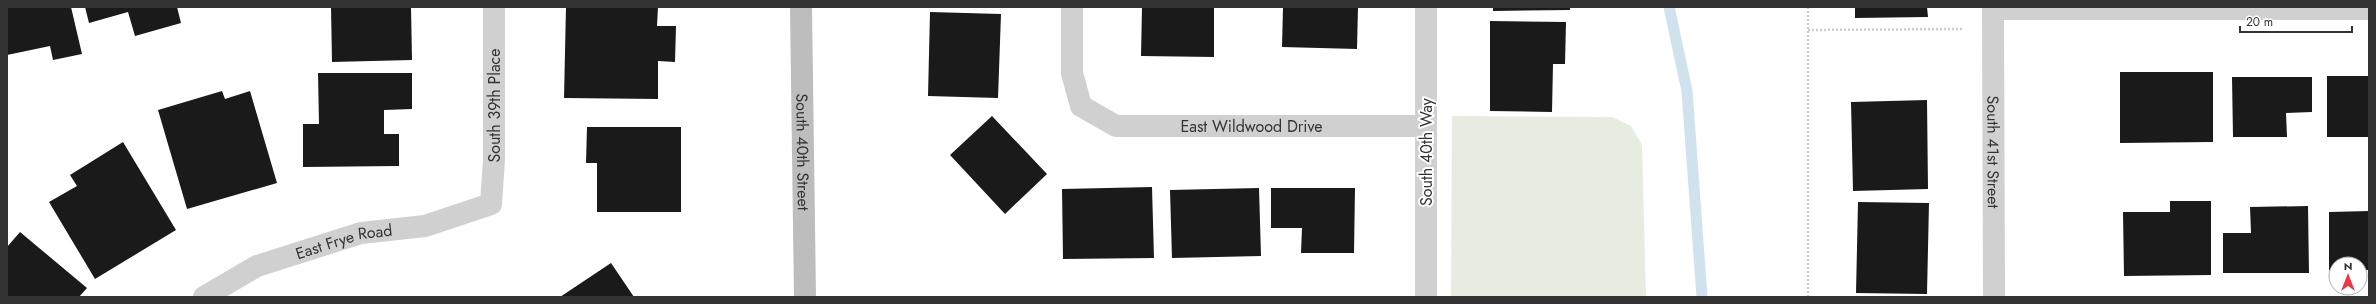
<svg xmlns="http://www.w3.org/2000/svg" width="2376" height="304" font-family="Jost,sans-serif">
<rect width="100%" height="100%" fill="#fff"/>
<!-- green -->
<path fill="#e6ecdf" d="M1452,116L1612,117L1631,126L1642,145L1646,297H1451Z"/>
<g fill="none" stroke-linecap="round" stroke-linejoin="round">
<!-- stream -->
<path stroke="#cfe2ee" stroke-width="11" d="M1669,7L1687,91L1702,297"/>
</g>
<!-- building -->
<path fill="#1a1a1a" d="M7,7H71L82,54L53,60L50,46L7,55Z
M85,7H177L181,23L135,36L128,12L89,23Z
M331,7H411L412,60L332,62Z
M566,7H658L657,26H676L675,62L658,61V99L564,98Z
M1142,7H1214V57L1141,56Z
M1283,7H1358L1357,49L1282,47Z
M1493,7H1570V10L1493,11Z
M1855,7H1927L1928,17L1855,18Z
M930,12L1001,14L998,98L928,96Z
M1490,21L1566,22L1565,64H1553L1552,112L1490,111Z
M2120,72H2213V142L2120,143Z
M318,73H412V109L384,110V134H399V166L303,167V124H319Z
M2327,76H2369V137H2327Z
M2232,77H2312V112L2286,113L2287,137H2233Z
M222,91L225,99L250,91L277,183L187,209L158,110Z
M1927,100L1928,189L1853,191L1851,102Z
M992,116L1047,174L1005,214L950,155Z
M587,127H681V212H597V163H586Z
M123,142L176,230L95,279L49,202L77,186L70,175Z
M1152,187L1154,258L1063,259L1062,189Z
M1259,188L1261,256L1172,258L1170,190Z
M1271,188H1355L1354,253H1301L1302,228H1271Z
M2170,201H2211V275L2124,276L2123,212H2170Z
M1858,202L1929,203L1927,294L1856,293Z
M2308,206L2309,273H2223V233H2251L2250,207Z
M2369,211V270H2360V264H2336V270H2329V212Z
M20,232L87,288L79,297H7V247Z
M611,263L634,297H560Z"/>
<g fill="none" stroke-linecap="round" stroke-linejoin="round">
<!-- path -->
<path stroke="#cdcdcd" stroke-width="2.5" stroke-dasharray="2 2" stroke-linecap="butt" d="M1808,30L1962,29
M1808,297V7"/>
<!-- street -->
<g stroke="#d0d0d0" stroke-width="22">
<path id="s1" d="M1072,7V73L1081,106L1116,126H1426"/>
<path d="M1426,7V297"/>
<path id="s2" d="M1993,7L1994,297"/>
<path d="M1993,9H2369"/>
<path id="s3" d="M204,297L257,266L361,233L425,226L491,204L494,160V7"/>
</g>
<!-- secondary -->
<path stroke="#bdbdbd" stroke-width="22" id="s4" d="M801,7L805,297"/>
</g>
<g text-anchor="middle" stroke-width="4" stroke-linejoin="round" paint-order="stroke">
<!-- street labels -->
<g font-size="16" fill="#333" stroke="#fff">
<text dy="6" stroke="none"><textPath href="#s3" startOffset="403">South 39th Place</textPath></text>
<text dy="6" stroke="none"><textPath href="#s1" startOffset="276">East Wildwood Drive</textPath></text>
<text dy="6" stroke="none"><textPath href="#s4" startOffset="145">South 40th Street</textPath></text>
<text transform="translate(1426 152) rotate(-90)" y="6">South 40th Way</text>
<text dy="6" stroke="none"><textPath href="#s2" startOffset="145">South 41st Street</textPath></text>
<text dy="6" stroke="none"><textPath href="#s3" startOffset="152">East Frye Road</textPath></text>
</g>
</g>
<!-- border -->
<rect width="2376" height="304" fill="none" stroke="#333333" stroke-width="16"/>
<!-- north arrow -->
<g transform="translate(2348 276)"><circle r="19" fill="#ffffff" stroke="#adadad"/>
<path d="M0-3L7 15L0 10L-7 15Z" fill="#e63946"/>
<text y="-6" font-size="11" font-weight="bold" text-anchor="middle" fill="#333333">N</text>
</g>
<!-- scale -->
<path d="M2240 26v6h112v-6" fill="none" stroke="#333333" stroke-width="2"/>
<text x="2246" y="26" font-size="12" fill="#333333" stroke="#ffffff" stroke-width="3" paint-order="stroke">20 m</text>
</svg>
